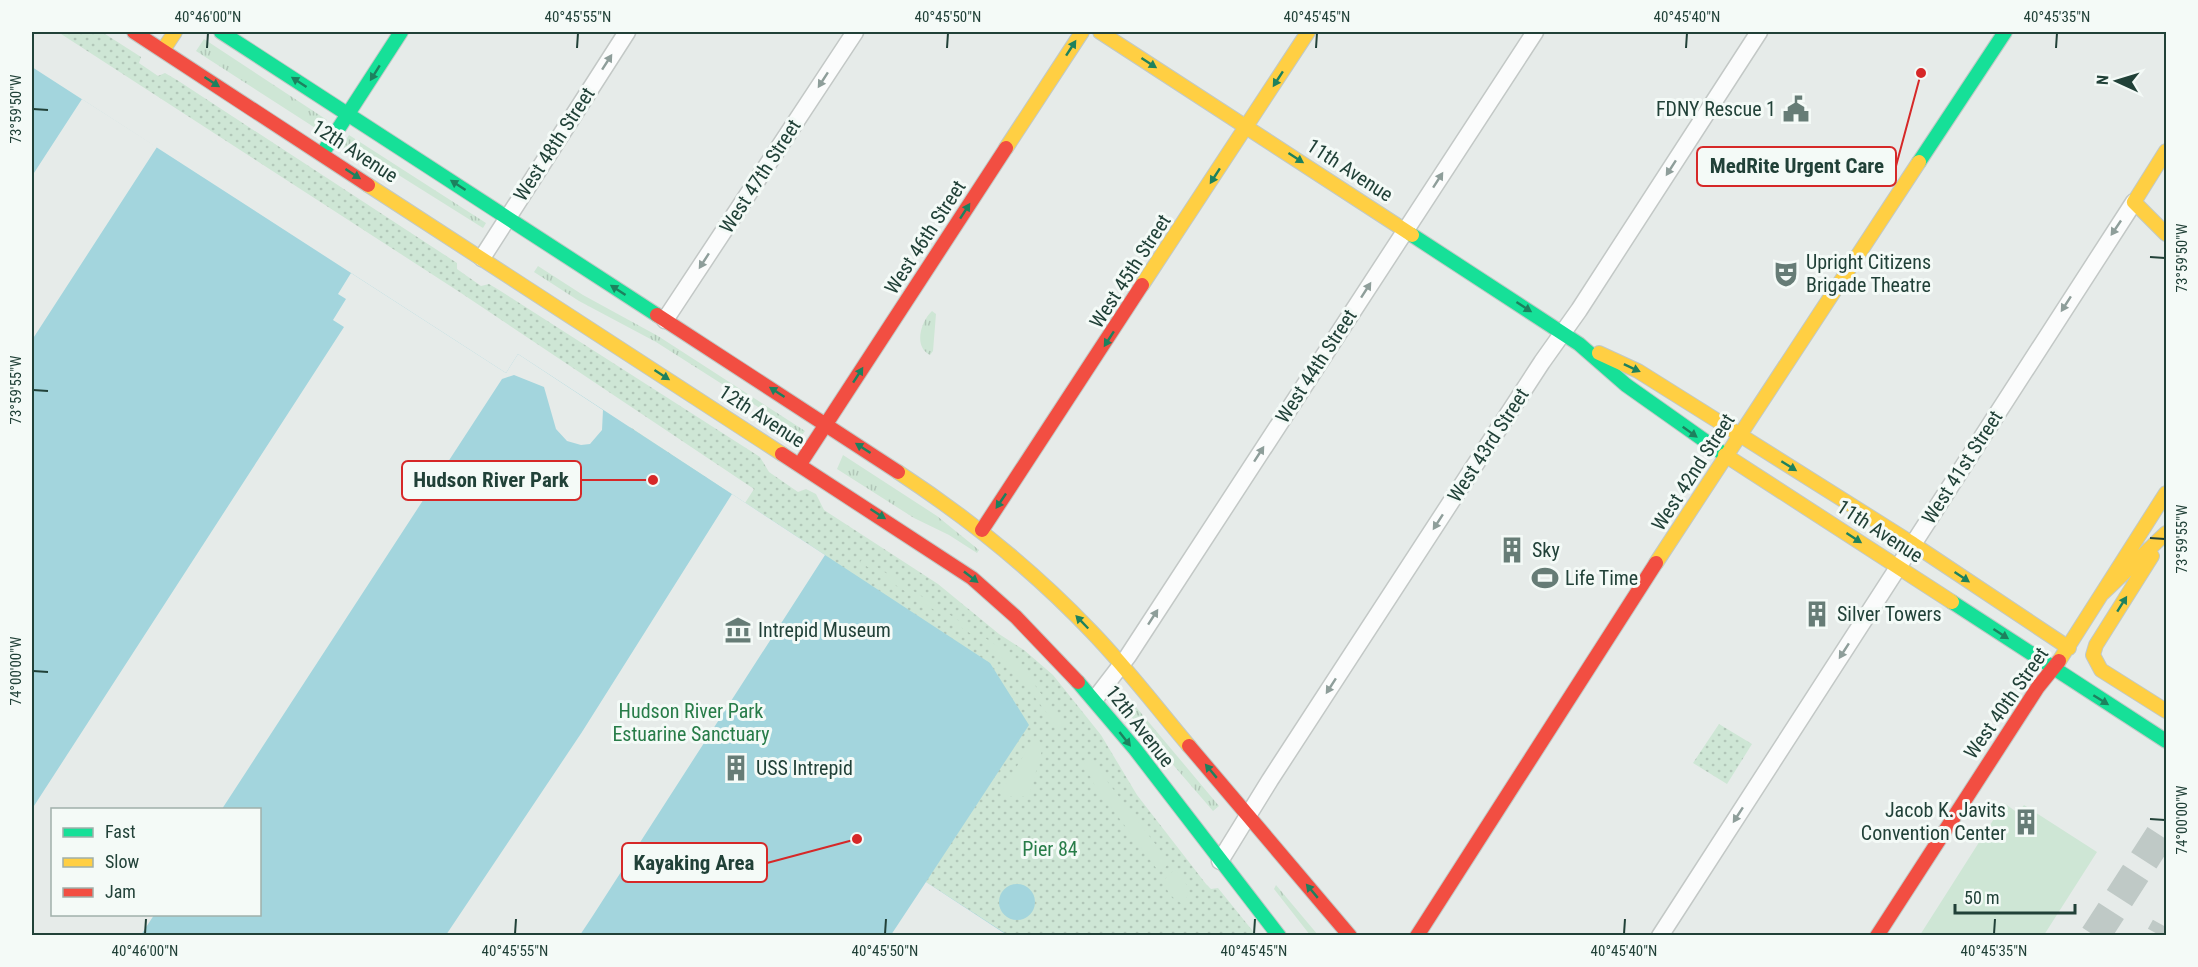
<svg xmlns="http://www.w3.org/2000/svg" width="2198" height="967" font-family="'Roboto Condensed',sans-serif">
<defs>
<pattern id="grass-tufts" width="24" height="20" patternUnits="userSpaceOnUse" patternTransform="scale(1.5)"><rect width="24" height="20" fill="#cee6d5"/><path d="M3 7l-1-3M5 7V3M7 7l1-3M15 17l-1-3M17 17v-4M19 17l1-3" fill="none" stroke="#b1c6b8"/></pattern>
<pattern id="park-dots" width="8" height="8" patternUnits="userSpaceOnUse" patternTransform="scale(1.5)"><rect width="8" height="8" fill="#cee6d5"/><path d="M2 2h.1M6 6h.1" fill="none" stroke="#b1c6b8" stroke-width="1.8" stroke-linecap="round"/></pattern>
</defs>
<rect width="100%" height="100%" fill="#e6ebe9"/>
<!-- grass -->
<path fill="url(#grass-tufts)" d="M204,39L327,120L320,131L196,51Z
M349,135L486,223L483,228L381,164L367,163L342,146Z
M538,266L583,295L658,336L805,431L802,435L656,342L579,301L534,272Z
M932,311L936,314L933,351L930,355C913,347 921,321 932,311Z
M843,455L937,516L979,550L977,553L949,535L914,518L837,469Z
M1136,707L1219,806L1213,811L1130,715Z
M1276,885L1318,935H1310L1274,889Z"/>
<!-- park -->
<path fill="url(#park-dots)" d="M58,32H102L141,57L139,63L158,76L165,73L177,80L457,263V269L481,286L489,284L499,290L760,457L769,472L798,492L806,489L816,494L824,510L938,584L999,634L1024,650L1053,675L1101,735L1137,795L1206,884L1211,889L1218,888L1256,935H295L630,427L745,503L754,489L461,293Z
M1719,724L1752,744L1727,784L1693,763Z"/>
<!-- garden -->
<path fill="#cee6d5" d="M863,558L1002,649L1026,673L1064,725L1059,729L1010,665L985,643L860,562Z
M1036,736L1043,747L1029,796H1006L1000,793Z
M1090,759L1170,863L1159,872L1094,784L1084,764Z
M2004,803L2018,813L2024,805L2097,852L2044,935H1920Z
M1175,869L1189,888L1185,905C1174,900 1166,893 1164,880Z"/>
<!-- water -->
<path fill="#a3d5dd" fill-rule="evenodd" d="M32,67L506,373L518,354L990,663L1029,725L926,882L1008,935H32ZM52,810H260V914H52Z
M999 902a18 18 0 1 1 36 0a18 18 0 1 1-36 0Z"/>
<!-- pier -->
<path fill="#e6ebe9" d="M82,99L157,147L32,340V176Z
M351,273L506,373L518,354L603,410L602,430L590,444L581,445L567,441L556,429L544,387L514,375L502,379L222,809L52,810V914L154,915L141,935H32V809L344,327L333,320L346,299L338,294Z
M732,494L825,555L592,917L580,935H446L582,732Z
M926,882L1007,935H891Z"/>
<g fill="none" stroke-linecap="round" stroke-linejoin="round">
<!-- highway-tunnel -->
<path stroke="#bfc9c6" stroke-width="30" stroke-dasharray="30 15" stroke-linecap="butt" d="M2095,936L2166,826
M2161,936L2166,927"/>
<!-- street casing -->
<g stroke="#c3c8c6" stroke-width="19">
<path id="street" d="M482,258L627,32
M665,320L855,32
M1095,699L1128,656L1535,32
M1220,861L1270,780L1542,362L1579,310L1759,32
M1660,936L2134,202"/>
</g>
<!-- fast casing -->
<g stroke="#c1c9c6" stroke-width="16">
<path id="fast" d="M221,32L657,315
M322,154L401,32
M1919,162L2005,32
M1412,235L1579,344L1626,385L1725,455
M1952,602L2166,741
M1078,682L1135,749L1279,936"/>
</g>
<!-- slow casing -->
<g stroke="#c1c9c6" stroke-width="16">
<path id="slow" d="M1100,32L1412,235
M163,50L175,32
M1006,148L1082,32
M2166,151L2134,202L2166,234
M368,185L782,454
M1142,285L1308,32
M1599,353L1638,371L1740,435
M1740,435L1913,544L2069,648
M1725,455L1952,602
M898,472C968,518 1033,570 1091,631C1126,667 1157,708 1189,746
M2152,556L2096,645L2093,655L2101,670L2166,711
M1656,563L1919,162
M2103,593L2166,533
M2059,661L2166,493"/>
</g>
<!-- jam casing -->
<g stroke="#c1c9c6" stroke-width="16">
<path id="jam" d="M134,32L368,185
M657,315L898,472
M782,454L972,578L1016,617L1078,682
M800,464L1006,148
M982,530L1142,285
M1189,746L1350,936
M1417,936L1656,563
M1877,936L2038,687L2059,661"/>
</g>
<!-- street -->
<use href="#street" stroke="#fbfcfc" stroke-width="16"/>
<!-- fast -->
<use href="#fast" stroke="#16e098" stroke-width="14"/>
<!-- slow -->
<use href="#slow" stroke="#ffcf43" stroke-width="14"/>
<!-- jam -->
<use href="#jam" stroke="#f24e42" stroke-width="14"/>
</g>
<!-- one-way arrows -->
<defs><path id="oneway-solid" d="M-6-.8H1V-3.2L6.5 0L1 3.2V.8H-6Z" transform="scale(1.5)"/></defs>
<g fill="#1d815e">
<use href="#oneway-solid" transform="translate(1071 48) rotate(-57)"/>
<use href="#oneway-solid" transform="translate(1149 63) rotate(33)"/>
<use href="#oneway-solid" transform="translate(375 73) rotate(122)"/>
<use href="#oneway-solid" transform="translate(1278 79) rotate(123)"/>
<use href="#oneway-solid" transform="translate(212 82) rotate(33)"/>
<use href="#oneway-solid" transform="translate(299 82) rotate(-147)"/>
<use href="#oneway-solid" transform="translate(1296 158) rotate(33)"/>
<use href="#oneway-solid" transform="translate(353 174) rotate(33)"/>
<use href="#oneway-solid" transform="translate(1215 176) rotate(123)"/>
<use href="#oneway-solid" transform="translate(458 185) rotate(-147)"/>
<use href="#oneway-solid" transform="translate(965 211) rotate(-57)"/>
<use href="#oneway-solid" transform="translate(618 290) rotate(-147)"/>
<use href="#oneway-solid" transform="translate(1524 307) rotate(33)"/>
<use href="#oneway-solid" transform="translate(1109 339) rotate(123)"/>
<use href="#oneway-solid" transform="translate(1632 368) rotate(25)"/>
<use href="#oneway-solid" transform="translate(662 375) rotate(33)"/>
<use href="#oneway-solid" transform="translate(858 375) rotate(-57)"/>
<use href="#oneway-solid" transform="translate(777 392) rotate(-147)"/>
<use href="#oneway-solid" transform="translate(1690 432) rotate(36)"/>
<use href="#oneway-solid" transform="translate(863 448) rotate(-147)"/>
<use href="#oneway-solid" transform="translate(1789 466) rotate(32)"/>
<use href="#oneway-solid" transform="translate(1001 501) rotate(124)"/>
<use href="#oneway-solid" transform="translate(878 514) rotate(33)"/>
<use href="#oneway-solid" transform="translate(1854 538) rotate(33)"/>
<use href="#oneway-solid" transform="translate(971 577) rotate(38)"/>
<use href="#oneway-solid" transform="translate(1962 577) rotate(34)"/>
<use href="#oneway-solid" transform="translate(2122 604) rotate(-58)"/>
<use href="#oneway-solid" transform="translate(1082 622) rotate(-134)"/>
<use href="#oneway-solid" transform="translate(2001 634) rotate(33)"/>
<use href="#oneway-solid" transform="translate(2101 700) rotate(32)"/>
<use href="#oneway-solid" transform="translate(1125 739) rotate(52)"/>
<use href="#oneway-solid" transform="translate(1211 771) rotate(-130)"/>
<use href="#oneway-solid" transform="translate(1312 891) rotate(-130)"/>
</g>
<g fill="#8e9e9a">
<use href="#oneway-solid" transform="translate(607 62) rotate(-57)"/>
<use href="#oneway-solid" transform="translate(823 80) rotate(123)"/>
<use href="#oneway-solid" transform="translate(1671 168) rotate(123)"/>
<use href="#oneway-solid" transform="translate(1438 180) rotate(-57)"/>
<use href="#oneway-solid" transform="translate(2116 228) rotate(124)"/>
<use href="#oneway-solid" transform="translate(704 261) rotate(123)"/>
<use href="#oneway-solid" transform="translate(1366 290) rotate(-57)"/>
<use href="#oneway-solid" transform="translate(2066 304) rotate(123)"/>
<use href="#oneway-solid" transform="translate(1259 454) rotate(-57)"/>
<use href="#oneway-solid" transform="translate(1438 522) rotate(123)"/>
<use href="#oneway-solid" transform="translate(1153 617) rotate(-57)"/>
<use href="#oneway-solid" transform="translate(1844 651) rotate(123)"/>
<use href="#oneway-solid" transform="translate(1331 686) rotate(123)"/>
<use href="#oneway-solid" transform="translate(1738 815) rotate(123)"/>
</g>
<!-- ticks -->
<path fill="none" stroke="#214138" stroke-width="2" d="M207,48L208,33M577,48L578,33M947,48L948,33M1316,48L1317,33M1686,48L1687,33M2056,48L2057,33M33,109L48,110M2150,257L2165,258M33,390L48,391M2150,538L2165,539M33,671L48,672M2150,819L2165,820M145,934L146,919M515,934L516,919M885,934L886,919M1254,934L1255,919M1624,934L1625,919M1994,934L1995,919"/>
<!-- icons -->
<defs>
<g id="civic-bare" transform="scale(2.07)"><path d="M-.6-6.5H3V-4.5H.6V-3L4-1V1h2V6H-6V1h2V-1L-.6-3ZM-1.2 2.5V6h2.4V2.5Z" fill="#667c76" stroke="#f4faf7" stroke-width="2.5" paint-order="stroke"/></g>
<g id="theatre-bare" transform="scale(2.07)"><path d="M-5-5.5Q0-4 5-5.5V0Q5 5 0 6Q-5 5-5 0ZM-3.3-2.5H-1v1.5H-3.3ZM1-2.5H3.3v1.5H1ZM-2.8 1Q0 5.5 2.8 1Z" fill="#667c76" stroke="#f4faf7" stroke-width="2.5" paint-order="stroke"/></g>
<g id="building-bare" transform="scale(2.07)"><path d="M-4-6H4V6H1V3H-1V6H-4ZM-2.5-4.3h1.7v1.8h-1.7ZM.8-4.3h1.7v1.8H.8ZM-2.5-1h1.7V.8h-1.7ZM.8-1h1.7V.8H.8Z" fill="#667c76" stroke="#f4faf7" stroke-width="2.5" paint-order="stroke"/></g>
<g id="stadium-bare" transform="scale(2.07)"><path d="M0-5a6.5 5 0 1 0 0 10a6.5 5 0 1 0 0-10ZM-3.5-1.8h7v3.6h-7Z" fill="#667c76" stroke="#f4faf7" stroke-width="2.5" paint-order="stroke"/></g>
<g id="museum-bare" transform="scale(2.07)"><path d="M0-6L6-3V-2H-6V-3ZM-5-1h2V3h-2ZM-1-1h2V3h-2ZM3-1h2V3H3ZM-6 4H6V6H-6Z" fill="#667c76" stroke="#f4faf7" stroke-width="2.5" paint-order="stroke"/></g>
</defs>
<g fill-rule="evenodd">
<use href="#civic-bare" x="1796" y="109"/>
<use href="#theatre-bare" x="1786" y="274"/>
<use href="#building-bare" x="1512" y="550"/>
<use href="#stadium-bare" x="1545" y="578"/>
<use href="#building-bare" x="1817" y="614"/>
<use href="#museum-bare" x="738" y="630"/>
<use href="#building-bare" x="736" y="768"/>
<use href="#building-bare" x="2026" y="822"/>
</g>
<g text-anchor="middle" stroke-width="6" stroke-linejoin="round" paint-order="stroke">
<!-- poi labels -->
<g font-size="20" fill="#214138" stroke="#f4faf7" text-anchor="start">
<text x="1776" y="116" text-anchor="end">FDNY Rescue 1</text>
<text x="1806" y="269">Upright Citizens<tspan x="1806" dy="23">Brigade Theatre</tspan></text>
<text x="1532" y="557">Sky</text>
<text x="1565" y="585">Life Time</text>
<text x="1837" y="621">Silver Towers</text>
<text x="758" y="637">Intrepid Museum</text>
<text x="756" y="775">USS Intrepid</text>
<text x="2006" y="817" text-anchor="end">Jacob K. Javits<tspan x="2006" dy="23">Convention Center</tspan></text>
</g>
<!-- street labels -->
<g font-size="20" fill="#214138" stroke="#f4faf7">
<text transform="translate(554 144) rotate(-57)" y="7">West 48th Street</text>
<text transform="translate(355 151) rotate(33)" y="7">12th Avenue</text>
<text transform="translate(1350 170) rotate(33)" y="7">11th Avenue</text>
<text transform="translate(760 176) rotate(-57)" y="7">West 47th Street</text>
<text transform="translate(925 237) rotate(-57)" y="7">West 46th Street</text>
<text transform="translate(1130 271) rotate(-57)" y="7">West 45th Street</text>
<text transform="translate(1316 366) rotate(-57)" y="7">West 44th Street</text>
<text transform="translate(762 416) rotate(33)" y="7">12th Avenue</text>
<text transform="translate(1488 445) rotate(-57)" y="7">West 43rd Street</text>
<text transform="translate(1962 467) rotate(-57)" y="7">West 41st Street</text>
<text transform="translate(1693 472) rotate(-57)" y="7">West 42nd Street</text>
<text transform="translate(1880 531) rotate(33)" y="7">11th Avenue</text>
<text transform="translate(2006 703) rotate(-55)" y="7">West 40th Street</text>
<text transform="translate(1140 726) rotate(52)" y="7">12th Avenue</text>
</g>
<!-- park labels -->
<g font-size="20" fill="#277c48" stroke="#f4faf7">
<text x="691" y="718">Hudson River Park<tspan x="691" dy="23">Estuarine Sanctuary</tspan></text>
<text x="1050" y="856">Pier 84</text>
</g>
</g>
<!-- callouts -->
<path fill="none" stroke="#d62828" stroke-width="2" d="M1921 73L1896 166M653 480L581 480M857 839L767 863"/>
<g fill="#d62828" stroke="#f4faf7" stroke-width="2">
<circle cx="1921" cy="73" r="6"/>
<circle cx="653" cy="480" r="6"/>
<circle cx="857" cy="839" r="6"/>
</g>
<g fill="#f4faf7" stroke="#d62828" stroke-width="2">
<rect x="1697" y="147" width="199" height="39" rx="6"/>
<rect x="402" y="461" width="179" height="39" rx="6"/>
<rect x="622" y="843" width="145" height="39" rx="6"/>
</g>
<g font-size="21" text-anchor="middle" font-weight="bold" fill="#214138">
<text x="1797" y="173">MedRite Urgent Care</text>
<text x="491" y="487">Hudson River Park</text>
<text x="694" y="870">Kayaking Area</text>
</g>
<!-- border -->
<rect width="2198" height="967" fill="none" stroke="#f4faf7" stroke-width="66"/>
<!-- legend -->
<rect x="51" y="808" width="210" height="108" fill="#f4faf7" stroke="#a0b0ab" stroke-width="1.5"/>
<rect x="63" y="828" width="30" height="9" fill="#16e098" stroke="#a0b0ab" stroke-width="1.5"/>
<text x="105" y="838" font-size="18" fill="#214138">Fast</text>
<rect x="63" y="858" width="30" height="9" fill="#ffcf43" stroke="#a0b0ab" stroke-width="1.5"/>
<text x="105" y="868" font-size="18" fill="#214138">Slow</text>
<rect x="63" y="888" width="30" height="9" fill="#f24e42" stroke="#a0b0ab" stroke-width="1.5"/>
<text x="105" y="898" font-size="18" fill="#214138">Jam</text>
<!-- north arrow -->
<g transform="translate(2117 81) rotate(274)" stroke="#f4faf7" stroke-width="4.5" paint-order="stroke">
<path d="M0-4.5L10 22L0 15L-10 22Z" fill="#214138"/>
<text y="-9" font-size="16" font-weight="bold" text-anchor="middle" fill="#214138">N</text>
</g>
<!-- scale -->
<path d="M1955 904v9h120v-9" fill="none" stroke="#214138" stroke-width="3"/>
<text x="1964" y="904" font-size="18" fill="#214138" stroke="#f4faf7" stroke-width="4.5" paint-order="stroke">50 m</text>
<rect x="33" y="33" width="2132" height="901" fill="none" stroke="#214138" stroke-width="2"/>
<g font-size="15" text-anchor="middle" fill="#214138">
<text x="208" y="22">40°46'00"N</text>
<text x="578" y="22">40°45'55"N</text>
<text x="948" y="22">40°45'50"N</text>
<text x="1317" y="22">40°45'45"N</text>
<text x="1687" y="22">40°45'40"N</text>
<text x="2057" y="22">40°45'35"N</text>
<text transform="translate(16 109) rotate(-90)" y="5">73°59'50"W</text>
<text transform="translate(2182 258) rotate(-90)" y="5">73°59'50"W</text>
<text transform="translate(16 390) rotate(-90)" y="5">73°59'55"W</text>
<text transform="translate(2182 539) rotate(-90)" y="5">73°59'55"W</text>
<text transform="translate(16 671) rotate(-90)" y="5">74°00'00"W</text>
<text transform="translate(2182 820) rotate(-90)" y="5">74°00'00"W</text>
<text x="145" y="956">40°46'00"N</text>
<text x="515" y="956">40°45'55"N</text>
<text x="885" y="956">40°45'50"N</text>
<text x="1254" y="956">40°45'45"N</text>
<text x="1624" y="956">40°45'40"N</text>
<text x="1994" y="956">40°45'35"N</text>
</g>
</svg>
